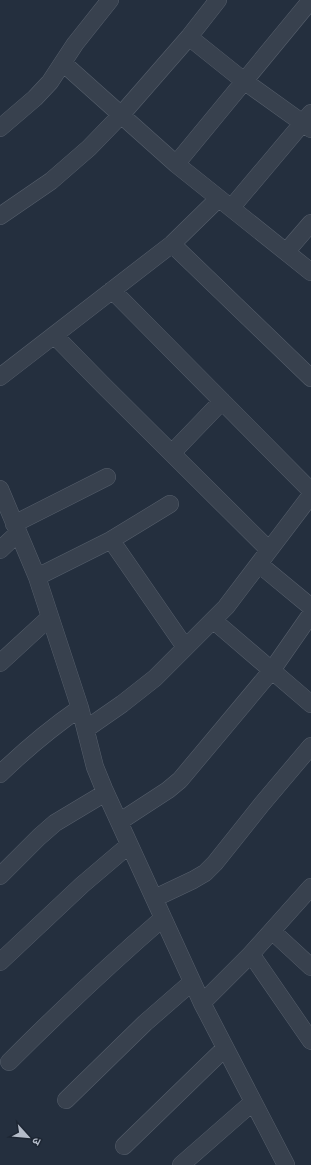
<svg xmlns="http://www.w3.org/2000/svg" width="311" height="1165" font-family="Manrope,'Noto Sans Devanagari',sans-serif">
<rect width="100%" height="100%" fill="#242f3e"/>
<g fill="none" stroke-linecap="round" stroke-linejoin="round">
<!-- minor casing -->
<g stroke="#565f6c" stroke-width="18">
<path id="minor" d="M189,37L244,81L311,129
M63,63L176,164L311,272
M0,128L35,98L50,82L75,44L110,0
M176,164L311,0
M231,208L311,113
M0,216L51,181L89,148L121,115L189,37L218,0
M172,244L311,378
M286,252L311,223
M112,290L311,491
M54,335L103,385L269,550
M0,377L172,244L218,199
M172,453L222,401
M0,489L37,577L80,708L95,767L104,789L202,1003L286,1165
M14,524L107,477
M111,540L185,647
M0,550L18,533
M259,564L311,607
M37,577L111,540L170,504
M213,620L311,704
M0,663L50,617
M86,729L122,704L155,678L226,607L311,495
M0,774C25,750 51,728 80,708
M119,822L168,790L180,780L272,670L311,614
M0,876L39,837L55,823L105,793
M155,898L193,880L205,873L215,863L262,804L311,746
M272,931L311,967
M251,954L311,1041
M0,962L82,885L129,845
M202,1003L251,954L311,887
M9,1062C59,1012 110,964 163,918
M66,1100L145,1023L192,982
M124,1146L225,1048
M181,1165L253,1102"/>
</g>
<!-- minor -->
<use href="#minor" stroke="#38414e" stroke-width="17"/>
</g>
<!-- north arrow -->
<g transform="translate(28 1137) rotate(117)" stroke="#1d2633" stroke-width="3" paint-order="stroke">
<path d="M0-3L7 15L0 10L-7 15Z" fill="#b4bcc9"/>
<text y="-6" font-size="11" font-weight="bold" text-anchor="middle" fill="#b4bcc9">उ</text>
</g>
</svg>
